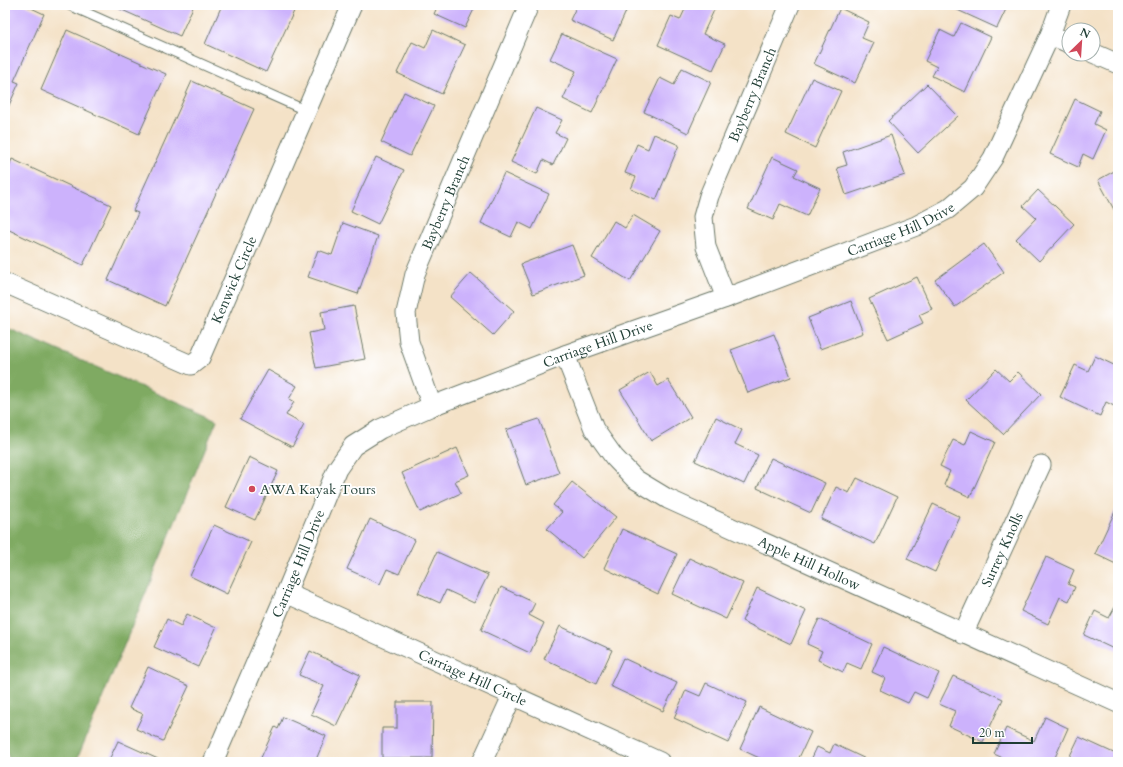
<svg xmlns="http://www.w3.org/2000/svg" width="1123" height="767" viewBox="0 0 1123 767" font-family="Cardo,serif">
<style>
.forest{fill:#7faa62;stroke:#4f744b}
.building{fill:#ccb2fc}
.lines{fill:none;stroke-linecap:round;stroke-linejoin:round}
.lane-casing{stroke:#6a7767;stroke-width:11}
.street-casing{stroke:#6a7767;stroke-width:21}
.lane{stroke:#fff;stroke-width:9}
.street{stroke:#fff;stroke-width:19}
.poi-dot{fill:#d1495b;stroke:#fff;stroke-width:1.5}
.labels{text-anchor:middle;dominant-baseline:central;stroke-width:3.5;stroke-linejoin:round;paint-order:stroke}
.street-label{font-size:14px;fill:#1f3d34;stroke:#fff}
.poi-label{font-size:14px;fill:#1f3d34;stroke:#fff;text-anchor:start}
</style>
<rect width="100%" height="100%" fill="#fff"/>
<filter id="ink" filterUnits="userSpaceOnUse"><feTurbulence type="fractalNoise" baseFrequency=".025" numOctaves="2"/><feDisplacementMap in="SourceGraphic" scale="8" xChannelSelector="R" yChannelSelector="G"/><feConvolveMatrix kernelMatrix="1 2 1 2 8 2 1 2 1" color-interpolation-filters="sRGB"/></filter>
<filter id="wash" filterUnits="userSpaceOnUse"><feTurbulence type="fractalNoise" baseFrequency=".012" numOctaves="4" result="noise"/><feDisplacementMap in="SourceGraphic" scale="16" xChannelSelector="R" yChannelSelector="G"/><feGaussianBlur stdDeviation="0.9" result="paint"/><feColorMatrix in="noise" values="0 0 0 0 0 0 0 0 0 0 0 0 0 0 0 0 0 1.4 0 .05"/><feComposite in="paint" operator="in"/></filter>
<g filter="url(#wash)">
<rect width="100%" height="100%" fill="#f4e2c7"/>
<path class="forest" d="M5 327 217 420 76 762H11L5 750Z"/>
<g id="blocks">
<path class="building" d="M5 5H25L44 14 14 81 19 83 5 114Z
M111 5H194L180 36Z
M222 5H288L295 9 266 72 205 44Z
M438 5H476L465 28 434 14Z
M577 5H629L613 40 570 20Z
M687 5H713L716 6 703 34 725 44 713 70 658 45 671 16 680 20Z
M954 5H1008L997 28 953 8Z
M840 8 869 22 862 38 874 43 855 83 814 64Z
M961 23 991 37 965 92 932 76 937 67 925 61 940 30 954 37Z
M67 30 166 74 139 134 41 90Z
M433 30 465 45 442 94 397 73 412 42 425 48Z
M562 34 617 59 592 113 563 99 576 71 550 59Z
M682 68 711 82 688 133 644 112 660 78 674 85Z
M812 78 841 91 815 148 786 134Z
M192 81 254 109 165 306 108 280 138 213 133 211Z
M927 84 958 116 918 153 888 121Z
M404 92 434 106 410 156 381 142Z
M1075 99 1100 111 1094 124 1106 130 1093 159 1083 154 1078 167 1050 154Z
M536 108 562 120 555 133 566 138 553 165 543 160 537 174 511 162Z
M654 134 679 145 656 200 631 189 636 177 625 173 637 144 648 149Z
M891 135 905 175 846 195 837 168 847 165 843 152Z
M376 157 404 170 378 224 351 211Z
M772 157 798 169 794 176 820 188 807 216 780 204 773 220 748 209Z
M12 159 111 205 83 265 5 228V176Z
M1118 169V217L1098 180Z
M504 173 549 194 532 229 518 222 511 237 481 223Z
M1038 190 1074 224 1039 261 1016 239 1036 218 1023 206Z
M633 215 660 231 630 281 592 258 614 221 625 228Z
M343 223 378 236 358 294 308 277 318 250 332 255Z
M984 244 1004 272 955 307 935 280Z
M572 245 584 275 533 294 521 264Z
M471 273 514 311 493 335 450 297Z
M917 277 932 309 919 315 923 323 888 339 869 299Z
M851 301 863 333 820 349 808 318Z
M354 306 365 359 316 368 309 333 324 330 321 312Z
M774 334 791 377 748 393 731 350Z
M1095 356 1118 367V408L1106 402 1100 416 1060 397 1075 365 1088 371Z
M996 369 1009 381 1018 372 1041 394 1003 434 966 400Z
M268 370 297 386 289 399 294 402 286 415 304 425 292 447 240 419Z
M650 372 658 386 668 380 691 417 651 441 620 390Z
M716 417 742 430 735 444 758 455 744 484 695 461Z
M539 419 559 473 526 485 506 430Z
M971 431 995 442 970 497 944 485 950 471 940 466 953 440 965 445Z
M457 448 469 475 455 481 461 493 420 512 402 473Z
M249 457 278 471 255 520 226 507Z
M771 458 825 483 811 513 757 488Z
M857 478 897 497 875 544 821 519 836 487 849 493Z
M572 482 616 517 582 558 547 529 562 512 553 505Z
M933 504 960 517 935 572 907 559Z
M1118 505V565L1095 554Z
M370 519 415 540 399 574 387 569 380 584 347 569Z
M214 525 251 542 227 594 190 576Z
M622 529 677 554 658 594 604 568Z
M437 552 488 575 474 603 446 590 440 603 418 593Z
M1046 557 1074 570 1068 584 1075 587 1069 601 1060 597 1048 624 1021 611Z
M689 558 743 583 726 619 672 594Z
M501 587 535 603 529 615 544 623 530 653 481 630Z
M757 588 806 611 791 644 742 621Z
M1115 607 1118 608V651L1084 635 1095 611 1109 618Z
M187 614 216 628 198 667 154 647 167 619 181 626Z
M819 619 872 644 861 669 847 663 843 672 818 660 822 651 807 644Z
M560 626 612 650 596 684 544 659Z
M883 647 939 673 927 698 914 692 908 703 880 690 885 678 872 672Z
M310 651 360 675 336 726 311 714 324 686 299 675Z
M623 658 677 683 663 711 610 686Z
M148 667 189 686 163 741 136 729 143 714 129 708Z
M953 676 1003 699 983 742 949 726 955 711 939 704Z
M706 683 747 702 728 743 674 718 686 690 700 696Z
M397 702H433L432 758H382V728H397Z
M759 707 811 732 797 762H768L740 749Z
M283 717 326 736 315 762H259L275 727 278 729Z
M1045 717 1068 728 1053 762H1012L994 754 1006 728 1034 741Z
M1079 737 1118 755V762H1067Z
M118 741 158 759 157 762H108Z
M834 744 872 762H810L817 747 830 753Z"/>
</g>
</g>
<g filter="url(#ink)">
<use href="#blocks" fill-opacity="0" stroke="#6a7767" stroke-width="1"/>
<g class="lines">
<defs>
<path id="lane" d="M69 5 307 111"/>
<g id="street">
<path d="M1050 35 1069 43"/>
<path d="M1093 53 1118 64"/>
<path id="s1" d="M5 283 191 365 200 358 352 5"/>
<path id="s2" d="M726 298 706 247 703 217 709 196 790 5"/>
<path id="s3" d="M565 355 594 429 614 457 635 479 668 499 1118 703"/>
<path id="s4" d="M432 406 409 342 406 313 415 274 529 5"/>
<path id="s5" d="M286 593 660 762"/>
<path id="s6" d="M963 634 1041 465"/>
<path id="s7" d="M213 762 286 593 337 469 353 446 380 429 432 406 565 355 726 298 916 226 948 209 973 188 993 158 1050 35 1061 5"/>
<path d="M482 762 513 694"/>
</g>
</defs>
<use href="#lane" class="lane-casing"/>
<use href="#street" class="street-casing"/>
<use href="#lane" class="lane"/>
<use href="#street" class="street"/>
</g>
</g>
<circle class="poi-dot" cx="252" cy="489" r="4"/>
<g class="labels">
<g class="street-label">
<text stroke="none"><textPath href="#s2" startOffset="217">Bayberry Branch</textPath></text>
<text stroke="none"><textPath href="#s4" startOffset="215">Bayberry Branch</textPath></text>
<text stroke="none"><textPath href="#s7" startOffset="936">Carriage Hill Drive</textPath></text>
<text stroke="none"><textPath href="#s1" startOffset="300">Kenwick Circle</textPath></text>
<text stroke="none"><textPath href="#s7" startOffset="612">Carriage Hill Drive</textPath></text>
<text stroke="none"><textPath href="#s6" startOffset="93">Surrey Knolls</textPath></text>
<text stroke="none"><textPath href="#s7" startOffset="216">Carriage Hill Drive</textPath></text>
<text stroke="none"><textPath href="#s3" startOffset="338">Apple Hill Hollow</textPath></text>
<text stroke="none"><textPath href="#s5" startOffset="205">Carriage Hill Circle</textPath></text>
</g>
<g class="poi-label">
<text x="260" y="489">AWA Kayak Tours</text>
</g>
</g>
<rect width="1123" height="767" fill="none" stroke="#fff" stroke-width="20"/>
<g transform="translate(1081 42) rotate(25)"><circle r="19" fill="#ffffff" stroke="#a5b1ae"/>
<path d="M0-3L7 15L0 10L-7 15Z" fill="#d1495b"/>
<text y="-6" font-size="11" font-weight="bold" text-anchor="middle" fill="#1f3d34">N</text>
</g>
<path d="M973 737v6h59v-6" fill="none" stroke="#1f3d34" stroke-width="2"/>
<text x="979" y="737" font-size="12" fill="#1f3d34" stroke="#ffffff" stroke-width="3" paint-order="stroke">20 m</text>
</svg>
